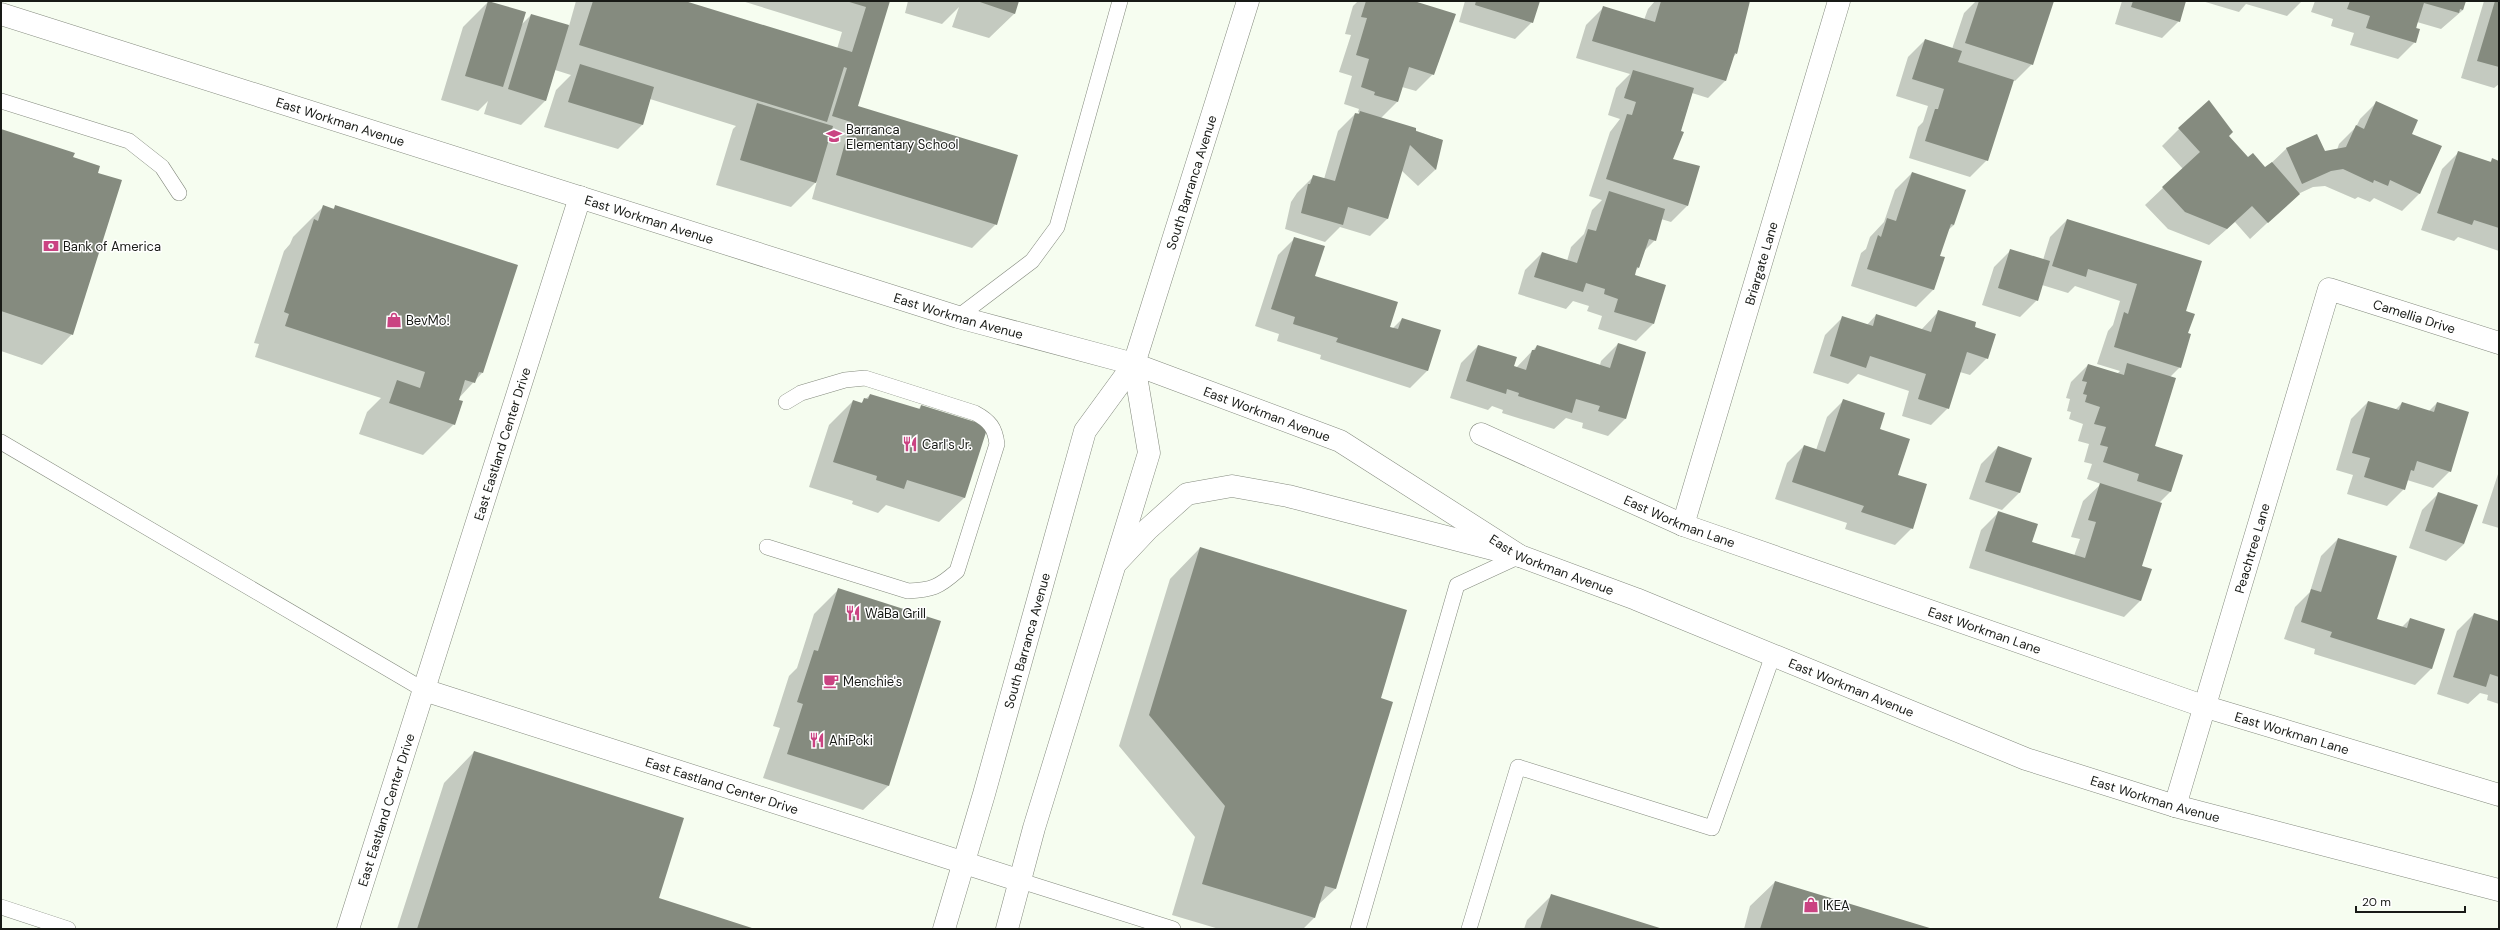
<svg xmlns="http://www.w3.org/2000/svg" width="2500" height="930" viewBox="0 0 2500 930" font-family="'DM Sans',sans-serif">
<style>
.shadow{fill:#0003}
.building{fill:#858b7f}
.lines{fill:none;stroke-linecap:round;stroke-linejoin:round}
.service-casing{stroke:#848a7e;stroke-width:16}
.minor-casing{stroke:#848a7e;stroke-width:23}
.tertiary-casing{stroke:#848a7e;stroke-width:23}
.secondary-casing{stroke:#848a7e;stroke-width:23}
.service{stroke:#fff;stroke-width:15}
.minor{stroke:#fff;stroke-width:22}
.tertiary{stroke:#fff;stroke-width:22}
.secondary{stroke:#fff;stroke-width:22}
.labels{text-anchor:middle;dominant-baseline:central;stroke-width:3;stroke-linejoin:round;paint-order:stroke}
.street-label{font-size:13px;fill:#181a16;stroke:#fff}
.poi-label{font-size:13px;fill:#181a16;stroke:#fff;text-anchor:start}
</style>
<rect width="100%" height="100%" fill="#f6fdf0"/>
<path class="shadow" d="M576 1H682L837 49 842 32 742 1H889L857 107 996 224 972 248 812 199 817 181 791 207 716 185 733 129 736 126 650 99 642 125 618 149 544 127 556 90 571 75 555 70 545 101 521 125 484 114 488 101 478 111 441 100 463 27 488 2 522 24 531 15 569 26Z
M908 1H1018L1014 14 989 38 952 27 959 7 942 24 905 13Z
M1358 1H1410L1433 74 1416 91 1402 87 1397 102 1381 118 1442 140 1435 170 1418 186 1401 170 1387 219 1370 236 1340 227 1325 242 1285 229 1291 202 1297 193 1314 176 1324 179 1338 131 1355 114 1360 113 1358 112 1359 109 1344 104 1352 76 1339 72 1351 35 1345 34 1353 6Z
M1465 1H1539L1532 22 1515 39 1459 22Z
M1655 1H1747L1737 53 1733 57 1725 81 1708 98 1692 93 1672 159 1688 205 1671 222 1661 219 1655 240 1644 251 1639 267 1635 271 1633 276 1653 324 1636 341 1598 329 1602 316 1587 311 1589 306 1573 301 1566 309 1518 294 1525 270 1542 253 1567 261 1571 247 1584 234 1592 210 1602 200 1589 196 1610 132 1620 119 1608 115 1616 88 1630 74 1576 58 1586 25 1603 8 1644 20 1648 9Z
M1976 1H2053L2032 64 2015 81 2012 80 1987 160 1970 177 1909 158 1918 127 1923 122 1928 106 1896 96 1908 57 1925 40 1952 49 1964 13Z
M2122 1H2185L2179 21 2162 38 2115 24Z
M2202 1H2302L2287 16 2246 4 2239 12Z
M2315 1H2465L2463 10 2441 29 2417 22 2415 42 2398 59 2350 45 2354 33 2331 26 2333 19 2311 12Z
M2484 1H2499V84L2494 88 2461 78Z
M2377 102 2410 134 2441 147 2419 194 2402 211 2374 198 2370 202 2358 197 2355 199 2325 186 2313 187 2298 194 2250 239 2235 222 2209 245 2168 229 2145 205 2183 169 2162 146 2179 129 2228 136 2248 158 2265 169 2286 149 2316 135 2325 152 2337 150 2339 144 2356 127 2360 119Z
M1 130 71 157 97 173 72 334 42 365 1 351Z
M2459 152 2489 163 2493 159 2499 162V251L2458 237 2454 241 2421 230 2442 169Z
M1912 173 1954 225 1947 231 1939 256 1943 258 1933 290 1916 307 1851 286 1861 253 1866 249 1870 237 1884 222 1895 190Z
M323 207 332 210 335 207 482 373 458 399 454 424 423 455 359 434 367 412 381 398 255 357 259 344 254 343 284 251 290 244 293 237Z
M2067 220 2185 312 2187 334 2180 367 2170 377 2154 446 2182 456 2170 492 2159 503 2141 567V600L2124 617 1969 568 1981 530 1998 513 2031 542 2074 556 2080 539 2071 537 2083 501 2101 484 2087 479 2092 464 2084 462 2089 444 2078 441 2083 424 2069 419 2071 412 2067 411 2070 399 2066 398 2071 382 2088 365 2117 374 2120 371 2097 364 2108 331 2113 325 2120 301 2075 286 2068 293 2042 285 2037 300 2020 317 1982 305 1994 267 2011 250 2043 260 2050 237Z
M1295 238 1314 276 1389 328 1392 329 1402 319 1440 331 1427 371 1410 388 1320 359 1321 355 1277 341 1279 334 1255 326 1278 255Z
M1938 312 1974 327 1987 358 1970 375 1960 372 1948 408 1931 425 1902 416 1909 391 1858 374 1848 384 1813 373 1825 335 1842 318 1867 325 1876 315 1921 330Z
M1618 344 1625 419 1608 436 1582 428 1583 423 1566 418 1554 429 1502 413 1503 410 1492 406 1488 410 1450 398 1461 363 1478 346 1516 368 1537 346 1600 365 1601 361Z
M870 395 918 410 921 406 986 427 964 498 939 522 886 505 878 513 852 504 853 501 809 487 829 425 853 401 860 404Z
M1844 400 1879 430 1897 475 1912 528 1895 545 1845 529 1847 523 1775 499 1787 463 1804 446 1816 450 1827 417Z
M2368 402 2395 410 2402 403 2429 411 2437 403 2450 471 2433 488 2407 480 2404 489 2387 506 2347 494 2353 475 2336 470 2351 419Z
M1998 447 2031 459 2019 493 2002 510 1969 499 1981 464Z
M2499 471V528L2482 523Z
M2439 493 2464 544 2446 561 2409 548 2422 510Z
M2338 539 2376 619 2402 627 2410 619 2432 668 2415 685 2314 654 2315 649 2284 639 2295 607 2310 592 2321 556Z
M1200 548 1380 699 1392 703 1335 889 1317 906 1314 918 1303 929H1219L1172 915 1195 837 1119 746 1170 579Z
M839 589 888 786 863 810 763 778 780 728 773 726 789 676 797 668 814 614Z
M2474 614 2499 622V704L2487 700 2488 695 2480 693 2468 704 2437 694 2457 631Z
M474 752 657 899 752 929H397L444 783Z
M1775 882 1931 929H1744L1750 906Z
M1551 896 1661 929H1524L1527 920Z"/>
<path class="building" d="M488 1 526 12 503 87 465 76Z
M593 1H685L852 52 866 7 846 1H890L858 106 1018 155 997 225 836 175 851 122 832 116 847 68 844 67 827 122 579 45Z
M977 1H1019L1015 14Z
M1366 1H1414L1456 14 1434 75 1409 67 1398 102 1374 95 1375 92 1361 87 1369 59 1356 55 1367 18 1361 17Z
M1476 1H1540L1533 23 1475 5Z
M1661 1H1750L1737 54 1735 53 1726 81 1592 41 1603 6 1655 22Z
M1979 1H2054L2033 65 1965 43Z
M2133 1H2186L2180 22 2131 7Z
M2350 1H2466L2463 10 2460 9 2459 13 2424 3 2416 28 2420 29 2416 43 2366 28 2370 16 2347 9Z
M2495 1H2499V67L2477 61Z
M531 14 569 25 546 101 508 89Z
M1925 39 1962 51 1958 62 2014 80 1988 161 1925 141 1935 109H1938L1944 89 1912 79Z
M580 64 654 87 643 125 568 102Z
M1633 70 1694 88 1681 131 1684 132 1673 159 1700 166 1688 206 1606 179 1627 114 1632 115 1636 102 1624 98Z
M2209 100 2233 132 2229 136 2248 157 2253 153 2265 167 2272 162 2300 194 2268 223 2252 206 2227 229 2185 212 2162 187 2200 152 2178 128Z
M2376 101 2418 120 2412 134 2442 146 2420 194 2390 180 2388 186 2374 180 2373 183 2343 169 2331 171 2302 184 2286 148 2317 134 2325 151 2346 147 2356 125 2364 129Z
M757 103 833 126 816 183 740 160Z
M1360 111 1416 128V131L1443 140 1436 170 1410 145 1388 219 1348 207 1343 225 1301 213 1308 184H1310L1313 175 1335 181 1355 113 1359 114Z
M1 129 75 153 73 157 100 166 98 173 122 180 73 335 1 311Z
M2458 151 2491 162 2492 158 2499 161V228L2474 220 2472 225 2437 213Z
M1912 172 1966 190 1954 225 1951 224 1940 256 1945 257 1934 290 1867 269 1878 235 1881 237 1887 218 1896 221Z
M1609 191 1665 209 1656 241 1649 239 1639 268 1637 267 1635 275 1666 285 1654 324 1614 312 1618 299 1604 294 1605 289 1586 283 1583 292 1534 277 1542 252 1577 263 1588 229 1596 231Z
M323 205 334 209 335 205 518 265 483 373 479 372 475 383 465 380 459 400 463 401 455 425 389 403 397 380 420 388 425 372 285 326 289 314 284 312 314 219 318 221Z
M2067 219 2202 261 2186 311 2195 314 2188 333 2191 334 2181 368 2114 347 2124 312 2128 314 2137 284 2088 269 2086 277 2052 266Z
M1294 237 1325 246 1315 276 1398 302 1390 327 1398 329 1402 318 1441 330 1428 371 1336 342 1338 338 1293 324 1295 317 1271 309Z
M2010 249 2050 261 2038 301 1998 288Z
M1938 310 1976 322 1975 327 1996 334 1988 359 1967 352 1949 409 1918 399 1926 374 1870 356 1866 368 1830 356 1842 316 1873 326 1876 314 1931 332Z
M1618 343 1646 352 1626 419 1598 411 1600 406 1576 399 1572 413 1518 396 1519 393 1507 389 1506 394 1466 381 1478 345 1517 357 1514 366 1526 370 1532 350H1535L1537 345 1610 368Z
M2127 363 2176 378 2155 446 2183 455 2171 492 2137 481 2139 474 2103 462 2108 447 2100 445 2106 427 2094 424 2100 407 2085 402 2087 395 2083 394 2087 382 2082 381 2088 364 2124 375Z
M870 394 920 409 921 405 988 426 965 498 907 480 904 489 876 480 877 476 833 462 853 400 862 403 864 398 868 399Z
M1843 399 1885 413 1880 429 1910 439 1898 475 1927 484 1913 529 1861 512 1864 506 1792 482 1804 445 1825 452Z
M2368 401 2399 410 2402 402 2434 412 2437 402 2469 412 2451 472 2417 461 2414 471 2411 470 2405 490 2364 477 2370 458 2352 453Z
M1998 446 2032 458 2020 493 1985 482Z
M2100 483 2162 503 2142 566 2152 569 2141 601 1985 551 1998 511 2038 524 2032 542 2085 558 2096 522 2088 520Z
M2438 492 2478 505 2464 544 2425 531Z
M2338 538 2397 556 2377 619 2407 628 2410 618 2445 629 2432 669 2330 637 2332 632 2301 622 2311 589 2321 592Z
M1200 547 1407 610 1381 698 1393 702 1336 889 1325 886 1315 918 1202 884 1225 806 1149 715Z
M838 588 941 621 889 786 787 754 803 704 797 702 814 650 818 651Z
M2474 613 2499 621V677L2490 674 2486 687 2453 677Z
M474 751 684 818 659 898 755 929H417Z
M1775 881 1933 929H1760Z
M1551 894 1663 929H1540Z"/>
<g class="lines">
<defs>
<path id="service" d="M1 101 129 141 162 167 179 193
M958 317 1032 261 1057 227 1120 1
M1 442 424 690
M767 547 908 591C932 590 939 587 957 571L997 444C995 428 990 421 975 413L865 378 845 380 801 393 786 402
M1021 881 1173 929
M1 907 68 929
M1358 929 1457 585 1520 556
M1469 929 1518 767 1712 828 1773 655"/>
<g id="minor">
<path id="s1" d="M1481 434 1683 525 2203 706 2499 795"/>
<path id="s2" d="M1683 525 1839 1"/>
<path id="s3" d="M424 690 1021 881"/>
<path id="s4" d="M2175 806 2329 289 2499 343"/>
<path id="s5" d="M348 929 580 197"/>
</g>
<g id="tertiary">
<path id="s6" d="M1 14 958 317 1134 364 1340 441 1520 556 1636 599 2026 759 2175 806 2499 890"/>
</g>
<g id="secondary">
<path d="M1118 561 1148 529 1187 494 1232 486 1288 496 1520 556"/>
<path id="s7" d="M944 929 984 794 1085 431 1134 364 1248 1"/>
<path d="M1007 929 1034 828 1149 453 1134 364"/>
</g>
</defs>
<use href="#service" class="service-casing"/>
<use href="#minor" class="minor-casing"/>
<use href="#tertiary" class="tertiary-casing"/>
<use href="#secondary" class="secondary-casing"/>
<use href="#service" class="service"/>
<use href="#minor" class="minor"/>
<use href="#tertiary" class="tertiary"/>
<use href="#secondary" class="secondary"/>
</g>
<defs>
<symbol id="school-bare" viewBox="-9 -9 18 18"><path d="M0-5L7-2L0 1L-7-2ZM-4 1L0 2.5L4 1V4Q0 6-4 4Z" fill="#ca4382" stroke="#fff" stroke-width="2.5" paint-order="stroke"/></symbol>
<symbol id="bank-bare" viewBox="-9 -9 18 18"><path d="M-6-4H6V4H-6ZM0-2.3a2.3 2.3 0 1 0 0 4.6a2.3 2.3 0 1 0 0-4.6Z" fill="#ca4382" stroke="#fff" stroke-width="2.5" paint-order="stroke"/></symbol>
<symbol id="shop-bare" viewBox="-9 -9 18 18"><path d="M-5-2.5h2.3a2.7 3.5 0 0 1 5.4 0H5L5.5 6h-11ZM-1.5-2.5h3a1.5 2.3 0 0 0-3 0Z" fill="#ca4382" stroke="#fff" stroke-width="2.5" paint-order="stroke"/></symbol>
<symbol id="restaurant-bare" viewBox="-9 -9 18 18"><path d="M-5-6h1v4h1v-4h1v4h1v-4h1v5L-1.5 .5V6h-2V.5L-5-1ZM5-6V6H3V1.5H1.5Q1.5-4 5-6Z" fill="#ca4382" stroke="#fff" stroke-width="2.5" paint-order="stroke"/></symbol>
<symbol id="cafe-bare" viewBox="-9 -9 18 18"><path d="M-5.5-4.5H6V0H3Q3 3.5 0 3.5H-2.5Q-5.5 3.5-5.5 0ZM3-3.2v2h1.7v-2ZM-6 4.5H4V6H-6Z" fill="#ca4382" stroke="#fff" stroke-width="2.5" paint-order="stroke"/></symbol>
</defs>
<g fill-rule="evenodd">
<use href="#school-bare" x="823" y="125" width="22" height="22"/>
<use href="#bank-bare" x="40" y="235" width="22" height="22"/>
<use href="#shop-bare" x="383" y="309" width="22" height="22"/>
<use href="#restaurant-bare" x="899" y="433" width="22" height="22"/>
<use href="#restaurant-bare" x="842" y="602" width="22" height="22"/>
<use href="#cafe-bare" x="820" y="670" width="22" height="22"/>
<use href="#restaurant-bare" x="806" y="729" width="22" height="22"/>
<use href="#shop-bare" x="1800" y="894" width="22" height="22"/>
</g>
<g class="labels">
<g class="street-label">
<text stroke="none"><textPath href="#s6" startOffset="356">East Workman Avenue</textPath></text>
<text stroke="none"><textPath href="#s7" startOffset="791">South Barranca Avenue</textPath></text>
<text stroke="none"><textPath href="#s6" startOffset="680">East Workman Avenue</textPath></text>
<text stroke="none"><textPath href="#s2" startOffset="273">Briargate Lane</textPath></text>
<text stroke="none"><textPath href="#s6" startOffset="1004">East Workman Avenue</textPath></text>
<text stroke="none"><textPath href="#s4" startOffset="629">Camellia Drive</textPath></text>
<text stroke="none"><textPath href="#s6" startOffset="1328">East Workman Avenue</textPath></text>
<text stroke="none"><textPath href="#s5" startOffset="509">East Eastland Center Drive</textPath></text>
<text stroke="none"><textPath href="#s1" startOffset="217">East Workman Lane</textPath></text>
<text stroke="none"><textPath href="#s4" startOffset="269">Peachtree Lane</textPath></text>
<text stroke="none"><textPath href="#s6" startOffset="1652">East Workman Avenue</textPath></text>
<text stroke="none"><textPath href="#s1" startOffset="541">East Workman Lane</textPath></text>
<text stroke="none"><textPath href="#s7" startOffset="300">South Barranca Avenue</textPath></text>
<text stroke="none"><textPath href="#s6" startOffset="1976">East Workman Avenue</textPath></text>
<text stroke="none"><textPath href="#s1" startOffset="865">East Workman Lane</textPath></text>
<text stroke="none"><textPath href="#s3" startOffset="313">East Eastland Center Drive</textPath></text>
<text stroke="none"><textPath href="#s6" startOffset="2300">East Workman Avenue</textPath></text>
<text stroke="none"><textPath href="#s5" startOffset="125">East Eastland Center Drive</textPath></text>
</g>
<g class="poi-label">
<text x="846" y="129">Barranca<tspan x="846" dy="15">Elementary School</tspan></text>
<text x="63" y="246">Bank of America</text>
<text x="406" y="320">BevMo!</text>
<text x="922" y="444">Carl's Jr.</text>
<text x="865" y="613">WaBa Grill</text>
<text x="843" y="681">Menchie's</text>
<text x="829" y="740">AhiPoki</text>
<text x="1823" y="905">IKEA</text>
</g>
</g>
<rect width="2500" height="930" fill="none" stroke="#181a16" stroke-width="4"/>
<path d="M2356 906v6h109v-6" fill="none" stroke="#181a16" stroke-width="2"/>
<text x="2362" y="906" font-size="12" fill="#181a16" stroke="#ffffff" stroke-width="3" paint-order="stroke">20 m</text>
</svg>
